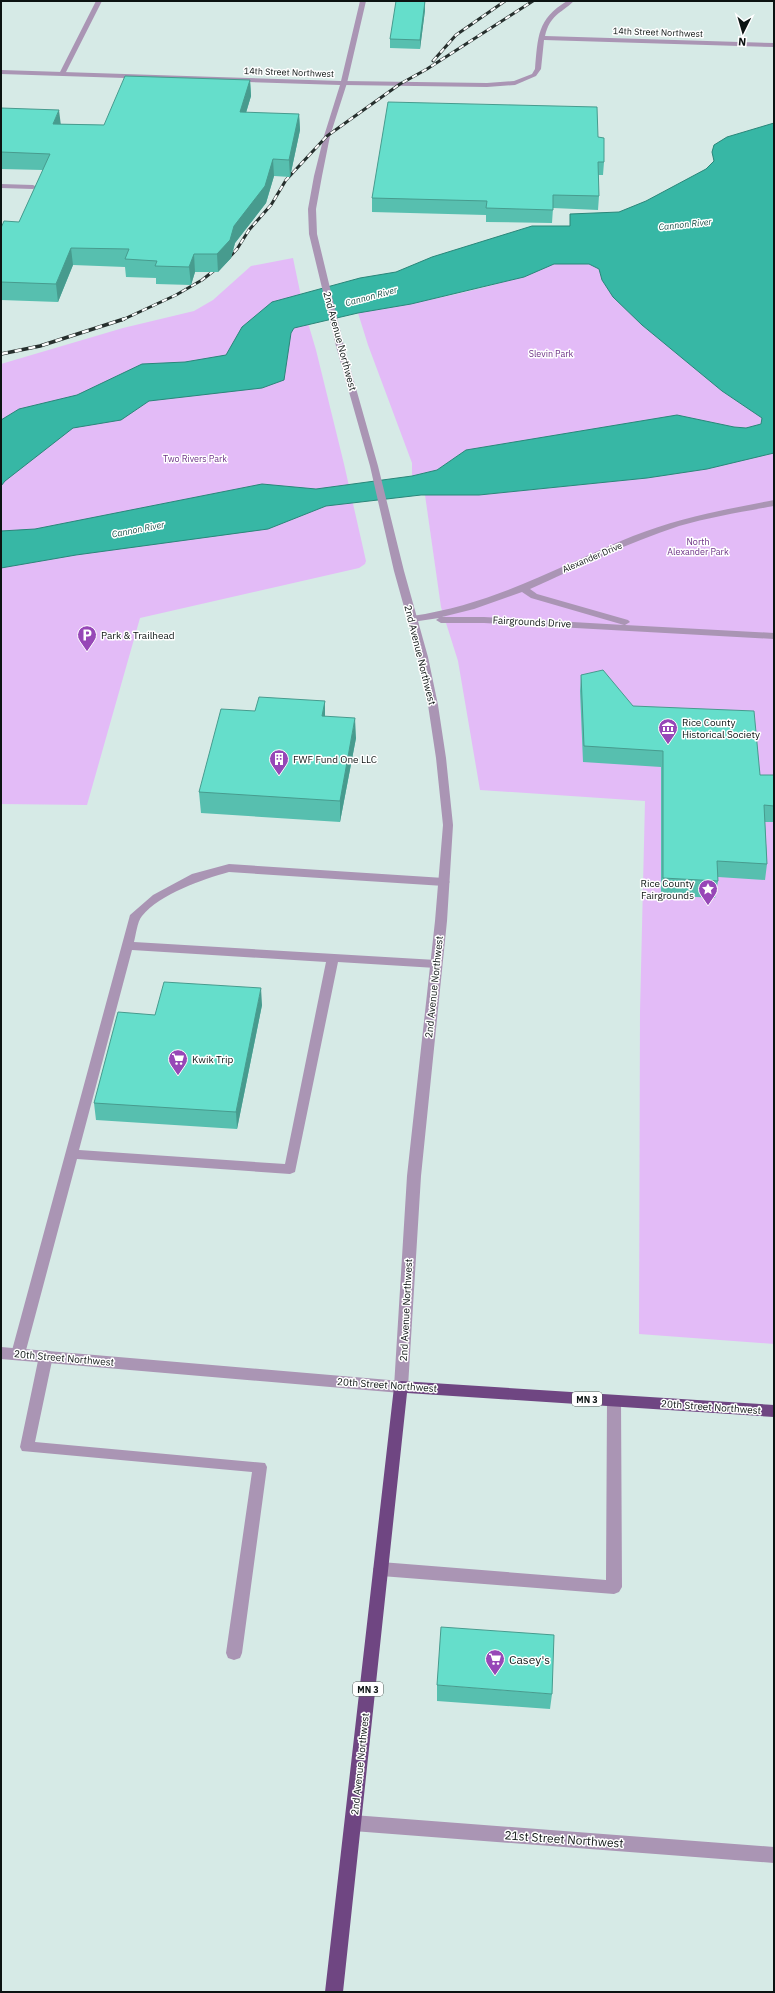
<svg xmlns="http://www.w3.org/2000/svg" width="775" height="1993" viewBox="0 0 775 1993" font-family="'IBM Plex Sans',sans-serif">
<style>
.green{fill:#e3bbf7}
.water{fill:#37b7a5;stroke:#2a8679}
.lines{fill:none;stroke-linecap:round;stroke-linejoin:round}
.service{fill:#aa95b4;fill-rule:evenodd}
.minor{fill:#aa95b4;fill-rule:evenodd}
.tertiary{fill:#aa95b4;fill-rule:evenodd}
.trunk{fill:#6f4682;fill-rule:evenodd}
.rail-far1-casing{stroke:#262f2d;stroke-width:3}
.rail-casing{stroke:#262f2d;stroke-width:3.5}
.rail-far1{stroke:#fff;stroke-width:2;stroke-dasharray:5.5;stroke-linecap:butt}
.rail{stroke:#fff;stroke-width:2.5;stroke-dasharray:7;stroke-linecap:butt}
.wall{fill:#57bfaf}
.shaded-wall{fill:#479b8e}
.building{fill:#65decb;stroke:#479b8e}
.labels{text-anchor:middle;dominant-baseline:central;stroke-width:3;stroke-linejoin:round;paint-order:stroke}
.far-street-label{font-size:9px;fill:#0c1312;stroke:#fff}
.far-water-label{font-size:9px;font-style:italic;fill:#144a42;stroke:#fff}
.far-park-label{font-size:9px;fill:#6d3286;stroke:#fff}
.shield{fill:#fff;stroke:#555a59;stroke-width:1}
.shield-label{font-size:9px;font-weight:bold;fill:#0c1312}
.street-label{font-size:10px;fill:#0c1312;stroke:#fff}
.poi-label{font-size:10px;fill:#0c1312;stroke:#fff;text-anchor:start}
.near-poi-label{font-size:12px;fill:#0c1312;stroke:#fff;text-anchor:start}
.near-street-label{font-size:12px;fill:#0c1312;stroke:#fff}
</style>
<rect width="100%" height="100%" fill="#d6eae6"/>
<path class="green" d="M293 258 303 306 316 350 344 464 366 561 365 564 359 568 140 618 87 805 1 804V364L123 328 194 311 213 300 251 266Z
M554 264H589L600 269 602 280 722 391 763 418 761 424 746 428 734 427 677 415 466 450 437 470 412 476V463L368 345 358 313C423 301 493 290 554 264Z
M774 453V1344L639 1334 640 1011 645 801 480 790 458 661 441 607 425 495H479L647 478 707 469Z"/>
<path class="water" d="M774 123V453L707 469 647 478 479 495H421L326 506 268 529 76 555 1 568V531L35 529 262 484 316 489 412 476 437 470 466 450 677 415 734 427 746 428 761 424 762 418 722 391 642 325 613 297 602 280 599 269 589 264H554L524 277 411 304 358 313 294 328 291 333 284 380 262 388 149 401 121 420 73 428 5 481 1 486V420L19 409 77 395 142 364 185 362 226 355 242 327 272 302 360 278 396 272 432 257 532 226H570V214L619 212 646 201 706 169 714 161 712 152 714 145 727 137Z"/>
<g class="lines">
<path class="service" d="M229 864 444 878 450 882 444 886 229 872C203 879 160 894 142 916 137 922 136 935 134 942L436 960 442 964 436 968 338 962 295 1172 290 1174 77 1159 25 1354 23 1358 18 1360 13 1358 11 1354 130 915 153 895 192 874ZM132 950 326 962 285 1164 79 1150Z
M46 1350 51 1352 53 1356 35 1442 265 1463 267 1467 242 1653 240 1658 234 1660 228 1658 226 1653 252 1472 22 1451 20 1447 39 1356 41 1352Z
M614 1395 619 1397 621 1401 622 1587 619 1592 614 1594 381 1576 376 1574 373 1569 376 1564 381 1562 606 1580 607 1401 609 1397Z"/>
<path class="minor" d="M96 1H102L65 74 60 75 59 74Z
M567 1H574C560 14 550 15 545 36L774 43V47L544 40 541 69 536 76 515 85 487 87 344 85 341 83 344 81 487 83 514 81 532 74 535 69C538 37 537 19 567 1Z
M1 184 33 185 37 187 33 189 1 188Z
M774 500V506C742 512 710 517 679 526 627 543 579 567 530 589L537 594 628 620 630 622 625 625 774 633V639L484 623H441L436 620 439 618 412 622 407 619 412 616C495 604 557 567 633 536 679 518 726 509 774 500ZM522 592 531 598 624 625 484 617H442L474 609Z
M1 1347 401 1381 406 1383 408 1387 406 1391 401 1393 1 1359Z
M353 1815 774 1847V1863L353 1831 347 1829 345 1823 347 1817Z"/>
<path class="tertiary" d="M360 1H366L347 83 330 136 322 176 316 209 317 234 344 346 378 466 404 571 428 657 438 705 446 758 453 825 447 921 421 1176 408 1387 406 1391 401 1393 396 1391 394 1387 407 1176 435 921 443 825 436 758 428 705 418 657 394 571 370 466 336 346 309 234 308 209 314 176 324 136 340 85 1 74V70L341 81Z"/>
<path class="trunk" d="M401 1381 774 1405V1417L407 1393 343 1992H325L394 1387 396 1383Z"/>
<defs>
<path id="rail-far1" d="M433 61 456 35 505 1
M122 320 176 295 202 280 225 262 237 249 249 230 271 205 286 180 327 136 400 84 427 69 533 1"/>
<path id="rail" d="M1 354 40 346 124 319"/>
</defs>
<use href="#rail-far1" class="rail-far1-casing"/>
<use href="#rail" class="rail-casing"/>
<use href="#rail-far1" class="rail-far1"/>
<use href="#rail" class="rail"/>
</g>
<path class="wall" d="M425 1V10L420 49 390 48V39Z
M250 80 251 96 246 113 299 114 300 130 290 177 274 176 266 203 235 243 231 258 218 272H195L191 285 156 284V278L126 277 125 267 73 265 58 302 1 300V228L19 222 43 170 1 169V108L61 124 104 125Z
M598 137 604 162 603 175H598L599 196 598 210 553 208 552 223 486 222V215L372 212V198Z
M581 675 633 706 760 775H774V822H765L767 864 765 880 718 877V881L715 898 661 895V767L583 762 580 691Z
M325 701V716L356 738 340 822 201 813 199 792 255 711Z
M262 1005 237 1129 96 1120 94 1103 155 1015Z
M437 1685 552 1694 550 1709 437 1701Z"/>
<path class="shaded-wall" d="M425 1V10L420 49V40Z
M250 80 251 96 241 129 240 112Z
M59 110 61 126 53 124Z
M299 114 300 130 290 177 289 160Z
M273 159 274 176 266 203 235 243 231 258 218 272 217 254 234 226Z
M71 248 73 265 58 302 56 284Z
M194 254 195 272 191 285 189 267Z
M325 701V721L322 716Z
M355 718 356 738 340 822V801Z
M261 988 262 1005 237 1129 236 1112Z"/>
<path class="building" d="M396 1H425L420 40 390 39Z
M125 76 250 80 240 112 299 114 289 160 273 159 265 186 234 226 230 240 217 254H194L189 267 155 266 157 261 125 259 129 249 71 248 56 284 1 282V228L4 221 19 222 50 154 1 152V108L59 110 53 124 104 125Z
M388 102 597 107 598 137 604 138V162H598L599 196 553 195V210L486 208 487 201 372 198Z
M603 670 633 706 754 711 760 775H774V806L764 805 767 864 717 861 718 881 663 878V751L584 746 581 675Z
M259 697 325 701 322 716 355 718 340 801 199 792 221 709 255 711Z
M164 982 261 988 236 1112 94 1103 118 1012 155 1015Z
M441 1627 554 1635 552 1694 437 1685Z"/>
<defs>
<symbol id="parking-pin" viewBox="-11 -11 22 30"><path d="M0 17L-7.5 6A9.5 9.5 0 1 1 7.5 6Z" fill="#9747b7" stroke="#fff"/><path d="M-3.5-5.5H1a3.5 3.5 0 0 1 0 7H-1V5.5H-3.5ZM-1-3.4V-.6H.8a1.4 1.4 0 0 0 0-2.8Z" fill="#fff"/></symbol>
<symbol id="museum-pin" viewBox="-11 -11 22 30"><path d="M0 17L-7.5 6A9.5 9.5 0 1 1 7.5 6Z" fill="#9747b7" stroke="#fff"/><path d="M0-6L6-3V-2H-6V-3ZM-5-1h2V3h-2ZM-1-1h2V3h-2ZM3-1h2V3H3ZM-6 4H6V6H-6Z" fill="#fff"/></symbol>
<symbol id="building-pin" viewBox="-11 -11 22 30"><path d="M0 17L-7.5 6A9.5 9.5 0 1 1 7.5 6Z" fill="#9747b7" stroke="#fff"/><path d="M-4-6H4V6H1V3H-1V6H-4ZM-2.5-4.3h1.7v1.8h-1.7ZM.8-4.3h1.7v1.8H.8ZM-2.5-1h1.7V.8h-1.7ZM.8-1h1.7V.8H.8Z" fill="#fff"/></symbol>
<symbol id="sight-pin" viewBox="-11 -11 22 30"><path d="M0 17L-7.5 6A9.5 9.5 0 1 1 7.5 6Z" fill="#9747b7" stroke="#fff"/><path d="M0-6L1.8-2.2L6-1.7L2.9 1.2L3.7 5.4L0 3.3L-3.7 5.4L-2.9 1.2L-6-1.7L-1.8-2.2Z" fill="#fff"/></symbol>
<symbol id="supermarket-pin" viewBox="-11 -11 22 30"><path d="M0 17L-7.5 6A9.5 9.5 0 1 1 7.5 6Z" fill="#9747b7" stroke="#fff"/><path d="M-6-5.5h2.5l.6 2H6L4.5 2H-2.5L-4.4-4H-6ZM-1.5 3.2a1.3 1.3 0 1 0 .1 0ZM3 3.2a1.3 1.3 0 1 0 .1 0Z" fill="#fff"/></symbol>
</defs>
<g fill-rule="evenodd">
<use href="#parking-pin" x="76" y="624" width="22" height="30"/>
<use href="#museum-pin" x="657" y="717" width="22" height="30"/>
<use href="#building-pin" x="268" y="748" width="22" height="30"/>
<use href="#sight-pin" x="697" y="878" width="22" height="30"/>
<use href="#supermarket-pin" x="167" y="1048" width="22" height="30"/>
<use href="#supermarket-pin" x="484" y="1648" width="22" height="30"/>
</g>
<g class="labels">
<g class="far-street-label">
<text transform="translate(658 32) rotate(2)">14th Street Northwest</text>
<text transform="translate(289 72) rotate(2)">14th Street Northwest</text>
<text transform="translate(592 557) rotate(-23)">Alexander Drive</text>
</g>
<g class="far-water-label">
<text transform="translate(685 224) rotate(-6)">Cannon River</text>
<text transform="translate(371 296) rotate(-15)">Cannon River</text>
<text transform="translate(138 529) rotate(-11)">Cannon River</text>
</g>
<g class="far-park-label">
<text x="551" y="353">Slevin Park</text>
<text x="195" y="458">Two Rivers Park</text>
<text x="698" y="541">North<tspan x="698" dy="10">Alexander Park</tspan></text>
</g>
<g class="shield">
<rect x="572" y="1392" width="30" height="14" rx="3"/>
<rect x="353" y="1682" width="30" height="14" rx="3"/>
</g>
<g class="shield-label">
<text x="587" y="1399">MN 3</text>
<text x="368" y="1689">MN 3</text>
</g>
<g class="street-label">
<text transform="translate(340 341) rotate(75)">2nd Avenue Northwest</text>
<text transform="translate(532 622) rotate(3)">Fairgrounds Drive</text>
<text transform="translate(420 655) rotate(76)">2nd Avenue Northwest</text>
<text transform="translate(434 987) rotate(-84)">2nd Avenue Northwest</text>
<text transform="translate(406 1310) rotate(-87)">2nd Avenue Northwest</text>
<text transform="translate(64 1358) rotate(5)">20th Street Northwest</text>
<text transform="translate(387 1385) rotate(4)">20th Street Northwest</text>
<text transform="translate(711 1407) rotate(4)">20th Street Northwest</text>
<text transform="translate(360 1764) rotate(-84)">2nd Avenue Northwest</text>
</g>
<g class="poi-label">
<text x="101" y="635">Park &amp; Trailhead</text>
<text x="682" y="722">Rice County<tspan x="682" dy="12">Historical Society</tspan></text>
<text x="293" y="759">FWF Fund One LLC</text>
<text x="694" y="883" text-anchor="end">Rice County<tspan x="694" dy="12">Fairgrounds</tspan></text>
<text x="192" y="1059">Kwik Trip</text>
</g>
<g class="near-poi-label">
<text x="509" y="1659">Casey's</text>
</g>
<g class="near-street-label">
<text transform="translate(564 1839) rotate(4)">21st Street Northwest</text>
</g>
</g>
<rect width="775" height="1993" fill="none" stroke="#0c1312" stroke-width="4"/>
<g transform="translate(743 32) rotate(185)" stroke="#ffffff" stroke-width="3" paint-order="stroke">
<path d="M0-3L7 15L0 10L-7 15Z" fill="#0c1312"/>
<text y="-6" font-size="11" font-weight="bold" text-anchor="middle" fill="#0c1312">N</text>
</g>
</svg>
